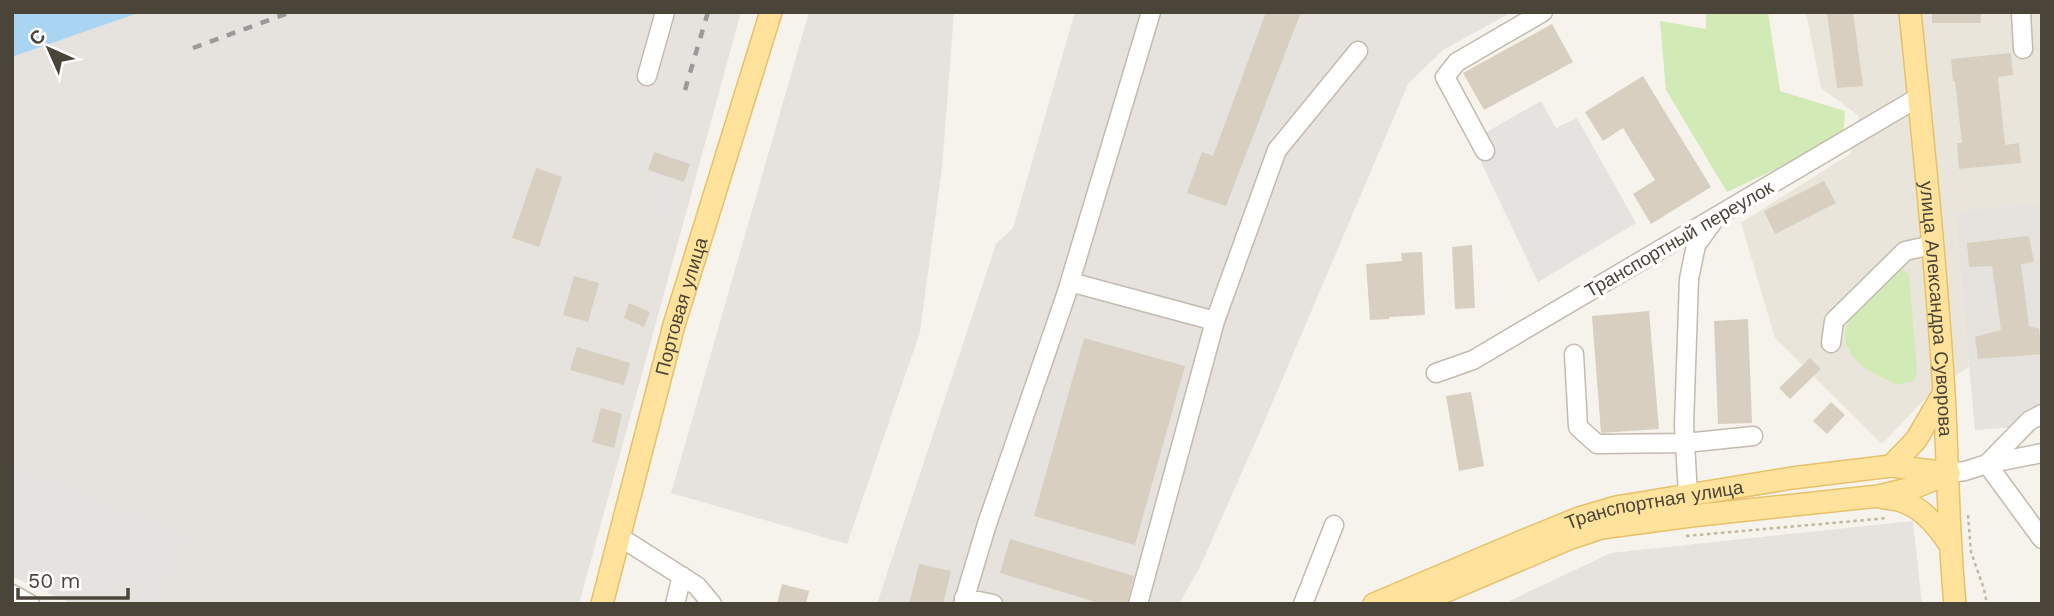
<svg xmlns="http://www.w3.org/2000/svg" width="2054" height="616" viewBox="0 0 2054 616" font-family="'Work Sans',sans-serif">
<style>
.residential{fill:#eae5da}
.industrial{fill:#e6e2dd}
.green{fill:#d2eab5}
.parking{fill:#e5e3e0}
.water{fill:#a9d4f2}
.building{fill:#d8cfc1}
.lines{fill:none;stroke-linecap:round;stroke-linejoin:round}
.minor-casing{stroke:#c2bbae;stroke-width:21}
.major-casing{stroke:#e6c16a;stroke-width:24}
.path{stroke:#c4b79f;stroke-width:2.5;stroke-dasharray:3.5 3.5;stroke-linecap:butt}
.minor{stroke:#fff;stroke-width:18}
.major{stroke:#ffe39c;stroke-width:21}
.rail{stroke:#9a9a9a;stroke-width:4.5;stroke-dasharray:9 9;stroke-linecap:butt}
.labels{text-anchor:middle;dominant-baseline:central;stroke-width:7;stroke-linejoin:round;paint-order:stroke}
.street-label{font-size:19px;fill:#4b4439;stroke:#fff}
</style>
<rect width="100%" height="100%" fill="#f6f3ec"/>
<path class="residential" d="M1806 12H2042V202L1955 212 1969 366 1924 400 1882 444 1775 338 1741 223 1850 154 1859 116 1821 88Z"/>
<path class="industrial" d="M141 12H741L579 604H160L191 535 12 463V57Z
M809 12H954L942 168 920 332 847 544 671 493Z
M1075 12H1512L1443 50 1408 84 1265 420 1199 569 1179 604H877L996 244 1013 228Z
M2042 202V416L2017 427 1975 430 1955 212Z
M1913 521 1922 604H1503L1611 553Z"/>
<path class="green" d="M1706 12H1768L1780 91 1845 111 1843 138 1727 192 1666 90 1660 21 1706 29Z
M1900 267 1909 274 1917 372 1914 381 1896 385C1885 378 1872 374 1862 366 1853 358 1844 346 1845 334 1848 311 1884 282 1900 267Z"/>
<path class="parking" d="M1541 101 1556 128 1577 118 1636 223 1538 282 1471 141Z
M654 181 683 189 674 220 644 209Z
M12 463 192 535 160 604H72L12 576Z"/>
<path class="water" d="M12 12H141L12 57Z"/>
<path class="building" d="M1266 12H1301L1226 206 1187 193 1202 152 1213 156Z
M1827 12H1853L1863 86 1837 88Z
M1932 12H1981V23H1932Z
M1552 24 1573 62 1484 110 1463 73Z
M2011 53 2013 75 1998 77 2005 145 2019 143 2021 163 1959 169 1957 143H1962L1955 81H1953L1951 59Z
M1643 76 1711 187 1651 224 1633 194 1655 180 1623 128 1603 141 1585 112Z
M654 152 690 164 684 182 648 170Z
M536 168 562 177 539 247 512 238Z
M1824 181 1836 203 1775 234 1764 211Z
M2029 236 2034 262 2021 264 2029 326 2039 329 2042 354 1978 359 1975 337 2001 330 1992 266 1969 267 1967 243Z
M1472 245 1475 308 1455 309 1452 247Z
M1422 252 1425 315 1389 317V319L1370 320 1366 264 1402 261 1401 253Z
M574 276 599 283 588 322 563 315Z
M629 303 650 312 644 327 624 318Z
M1649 311 1659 429 1601 433 1592 316Z
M1748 319 1752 423 1718 424 1714 321Z
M1084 338 1185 366 1135 545 1034 516Z
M577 347 630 363 624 385 570 370Z
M1810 358 1821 369 1790 399 1779 388Z
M1471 392 1484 466 1459 471 1446 396Z
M1831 402 1845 415 1827 434 1813 421Z
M601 408 622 414 614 448 592 442Z
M1010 539 1134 576 1127 604H1102L1000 573Z
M919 564 951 571 943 604H909Z
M782 584 809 591 806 604H777Z"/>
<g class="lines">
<defs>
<path id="minor" d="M2021 12 2023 49
M647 76 665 12
M1485 151 1445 77 1457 62 1543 12
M1712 223 1696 245 1689 279 1684 425 1685 443 1753 436
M1070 282 1215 321 1277 150 1358 51
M1831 343 1834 321 1905 251 1932 245
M1574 354 1578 427 1597 444 1685 443 1688 495
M1436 373 1473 360 1919 97
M2042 453 1987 464 2042 539
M1949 473 1965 471 1987 464 2029 421 2042 414
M620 537 697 586 712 604
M12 594 30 604
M964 598 993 604
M675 604 682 576
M963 604 987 524 1066 295 1151 12
M1138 604 1215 321
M1303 604 1334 525"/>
<g id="major">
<path id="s1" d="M1910 12C1923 139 1936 265 1944 392 1948 463 1948 533 1955 604"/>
<path d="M1891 466 1916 440 1943 394"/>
<path d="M1881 497C1889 499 1897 499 1904 502 1924 509 1939 528 1950 545"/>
<path id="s2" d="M602 604 674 325 771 12"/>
<path id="s3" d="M1374 604 1520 542 1579 518 1616 507 1792 478 1891 466 1949 473"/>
<path d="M1416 604 1571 538 1601 528 1691 516 1879 496 1916 487 1949 473"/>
</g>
</defs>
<use href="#minor" class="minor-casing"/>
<use href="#major" class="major-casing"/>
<path class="path" d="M1968 515 1971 552 1984 589 1987 604
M1686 536 1888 518"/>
<use href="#minor" class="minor"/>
<use href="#major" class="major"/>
<path class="rail" d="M193 48 291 12
M685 90 708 12"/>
</g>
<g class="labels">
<g class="street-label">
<text transform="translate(1679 239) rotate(-30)">Транспортный переулок</text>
<text stroke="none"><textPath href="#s2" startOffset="308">Портовая улица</textPath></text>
<text stroke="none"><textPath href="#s1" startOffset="298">улица Александра Суворова</textPath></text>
<text stroke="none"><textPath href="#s3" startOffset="299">Транспортная улица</textPath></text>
</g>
</g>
<rect width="2054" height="616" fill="none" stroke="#4b4439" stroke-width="28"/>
<g transform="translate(49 49) rotate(315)" stroke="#ffffff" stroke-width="5" paint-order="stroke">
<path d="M0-5L12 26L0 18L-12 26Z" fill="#4b4439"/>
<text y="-10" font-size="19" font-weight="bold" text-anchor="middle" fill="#4b4439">С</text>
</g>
<path d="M18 588v10h110v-10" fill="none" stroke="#4b4439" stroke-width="3.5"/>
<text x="28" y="588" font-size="21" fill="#4b4439" stroke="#ffffff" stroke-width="5" paint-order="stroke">50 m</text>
</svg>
